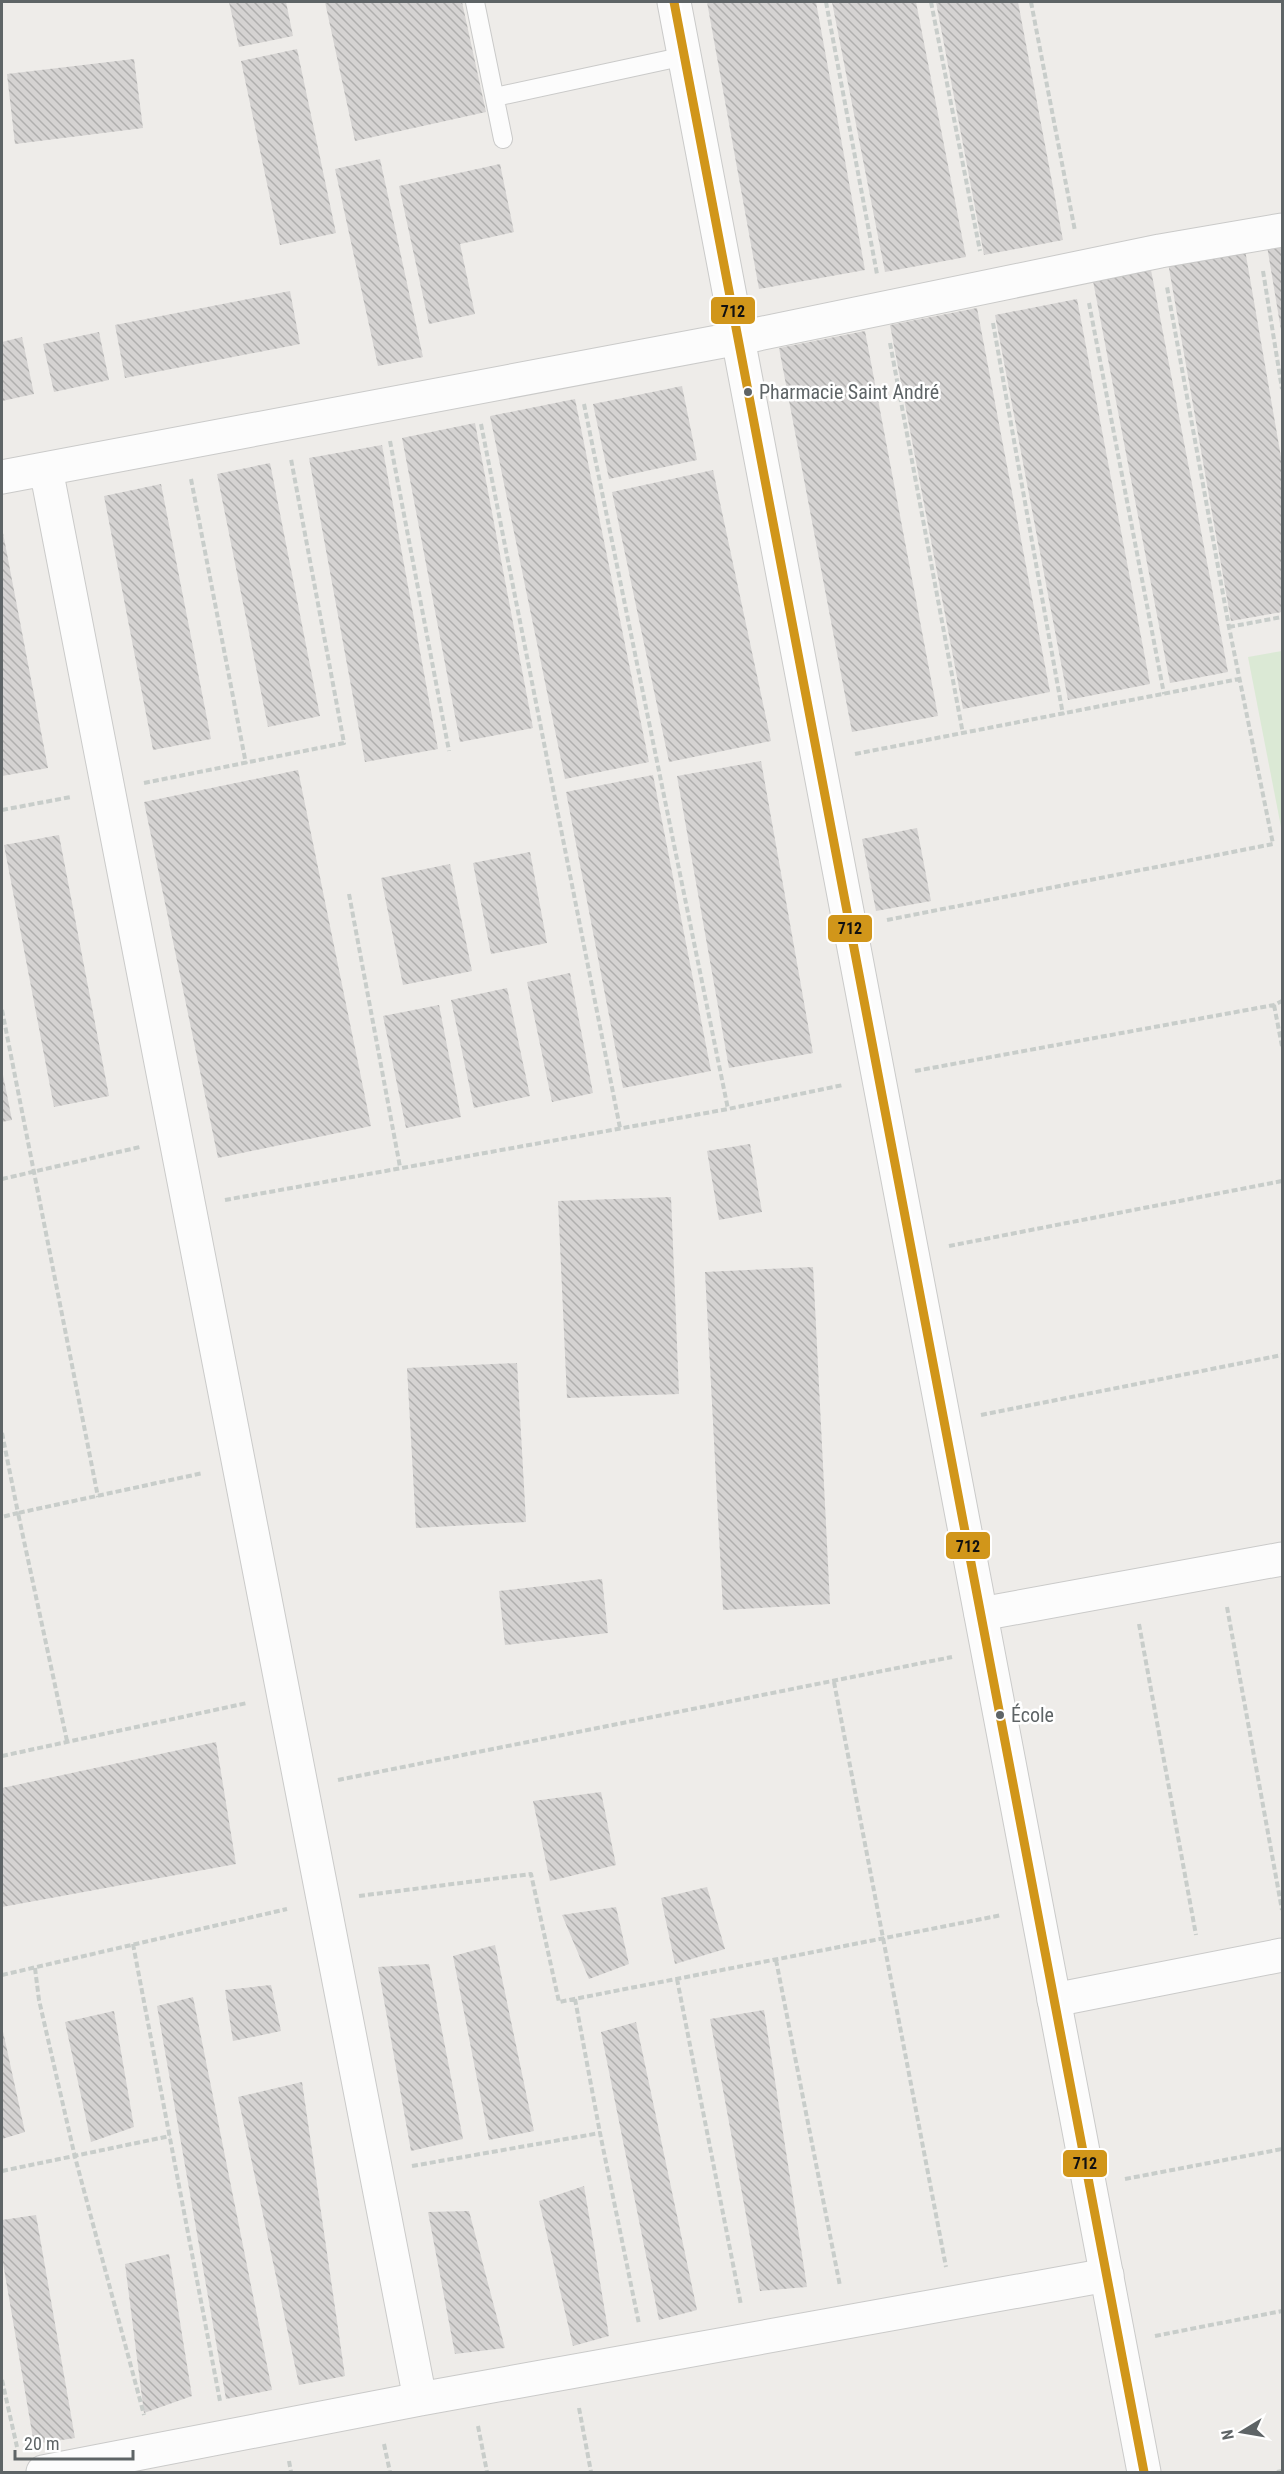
<svg xmlns="http://www.w3.org/2000/svg" width="1284" height="2474" viewBox="0 0 1284 2474" font-family="'Roboto Condensed',sans-serif">
<style>
.park{fill:#dbe9d5}
.building{fill:url(#building-back-hatch)}
.lines{fill:none;stroke-linecap:round;stroke-linejoin:round}
.service-casing{stroke:#cacac9;stroke-width:20}
.minor-casing{stroke:#cacac9;stroke-width:35}
.tertiary-casing{stroke:#cacac9;stroke-width:35}
.path{stroke:#c8cdca;stroke-width:4;stroke-dasharray:6 3;stroke-linecap:butt}
.service{stroke:#fcfcfc;stroke-width:18}
.minor{stroke:#fcfcfc;stroke-width:33}
.tertiary{stroke:#fcfcfc;stroke-width:33}
.bus-1-casing{stroke:#fff;stroke-width:14}
.bus-1{stroke:#d1961a;stroke-width:9}
.bus-dot{fill:#5e6466;stroke:#fff;stroke-width:2}
.labels{text-anchor:middle;dominant-baseline:central;stroke-width:5;stroke-linejoin:round;paint-order:stroke}
.bus-label{font-size:20px;fill:#5e6466;stroke:#fff;text-anchor:start}
.line-badge{stroke:#fff;stroke-width:2}
.pale-badge-label{font-size:16px;text-anchor:middle;font-weight:bold;fill:#111}
</style>
<defs>
<pattern id="building-back-hatch" width="6" height="6" patternUnits="userSpaceOnUse" patternTransform="scale(1.5)"><rect width="6" height="6" fill="#d5d3d2"/><path d="M-1 5l2 2M0 0l6 6M5-1l2 2" fill="none" stroke="#b0afae"/></pattern>
</defs>
<rect width="100%" height="100%" fill="#eeece9"/>
<path class="park" d="M1282 651V832L1248 657Z"/>
<path class="building" d="M229 2H286L293 36 239 47Z
M325 2H462L486 112 355 141Z
M707 2H816L865 270 759 289Z
M832 2H916L966 257 885 272Z
M936 2H1018L1063 240 984 255Z
M297 49 336 233 280 245 241 61Z
M134 59 143 128 15 144 7 74Z
M380 159 423 357 378 366 335 169Z
M500 164 514 232 460 244 475 314 429 324 399 186Z
M1282 237V330H1281L1266 240Z
M1244 244 1282 463V612L1231 621 1167 257Z
M1151 270 1228 672 1170 683 1093 281Z
M290 291 300 344 125 378 115 325Z
M1077 299 1150 684 1068 700 995 315Z
M977 308 1050 692 963 709 890 325Z
M865 331 938 716 852 732 779 348Z
M99 332 109 380 54 392 43 344Z
M22 337 34 394 2 401V342Z
M682 386 697 460 609 479 593 404Z
M575 399 649 762 565 779 490 416Z
M475 423 533 728 460 742 402 438Z
M382 445 438 749 365 762 309 458Z
M270 463 320 716 268 727 217 474Z
M713 470 771 741 669 762 612 492Z
M161 484 211 739 153 750 104 496Z
M3 533 48 768 2 776V534Z
M761 761 813 1053 729 1068 677 776Z
M298 770 371 1126 218 1158 144 802Z
M653 775 711 1071 623 1088 566 792Z
M917 828 931 901 876 911 862 839Z
M59 835 109 1096 54 1107 4 845Z
M530 852 547 943 491 954 473 863Z
M450 864 472 971 403 985 381 878Z
M570 973 593 1093 552 1102 527 982Z
M507 988 530 1096 474 1108 451 1000Z
M439 1005 461 1117 406 1128 383 1016Z
M2 1070 12 1120 2 1122Z
M750 1144 762 1212 719 1220 707 1151Z
M671 1197 679 1394 567 1398 558 1201Z
M813 1267 830 1604 723 1610 705 1272Z
M517 1363 526 1522 416 1528 407 1368Z
M602 1579 608 1633 505 1645 499 1591Z
M216 1742 236 1864 2 1907V1788Z
M601 1792 616 1865 550 1881 533 1801Z
M707 1887 725 1949 675 1964 661 1898Z
M616 1907 629 1964 589 1979 562 1915Z
M495 1945 534 2131 489 2140 453 1956Z
M429 1964 463 2139 411 2151 378 1967Z
M271 1985 281 2031 233 2041 225 1990Z
M193 1997 272 2390 226 2399 157 2006Z
M764 2010 807 2287 760 2291 710 2019Z
M114 2011 134 2127 91 2142 65 2022Z
M636 2022 697 2310 659 2320 601 2032Z
M2 2027 25 2132 2 2139Z
M302 2082 345 2376 299 2385 238 2097Z
M584 2186 609 2336 573 2346 539 2201Z
M469 2211 505 2348 455 2354 428 2212Z
M36 2215 75 2438 34 2444 2 2257V2220Z
M169 2254 192 2396 144 2413 125 2264Z"/>
<g class="lines">
<defs>
<path id="service" d="M475 2 503 139
M495 97 685 56"/>
<path id="minor" d="M46 469 420 2399
M2 477 739 338
M981 1614 1282 1559
M1054 2000 1282 1955
M43 2472 420 2399 1107 2275"/>
<path id="tertiary" d="M674 2 1144 2472
M739 338 1160 251 1282 230"/>
</defs>
<use href="#service" class="service-casing"/>
<use href="#minor" class="minor-casing"/>
<use href="#tertiary" class="tertiary-casing"/>
<path class="path" d="M826 2 877 274
M931 2 980 251
M1031 2 1075 231
M1263 271 1282 389
M1089 303 1164 694
M993 323 1063 715
M890 343 963 734
M584 404 728 1109
M481 424 620 1128
M390 441 449 751
M191 479 246 764
M1229 627 1282 617
M855 754 1239 679
M144 783 344 743 291 459
M2 810 71 797
M349 894 400 1167
M887 920 1273 844 1229 627 1167 287
M1274 1005 1282 1046
M2 1010 98 1497
M915 1071 1274 1005 1282 1001
M2 1179 140 1147
M225 1200 728 1109 843 1085
M949 1246 1282 1181
M981 1415 1282 1355
M2 1433 18 1513 2 1517
M1227 1607 1282 1910
M1139 1624 1196 1935
M834 1682 946 2267
M67 1741 18 1513 203 1473
M2 1756 247 1703
M338 1780 952 1657
M359 1896 531 1874 559 2002 1002 1915
M133 1944 220 2401
M776 1960 840 2286
M35 1968 39 2000 75 2157 144 2415
M2 1975 287 1909
M677 1979 741 2305
M575 1999 600 2133
M412 2166 600 2133 639 2324
M2 2171 170 2136
M1125 2179 1282 2149
M1155 2336 1282 2311
M2 2380 17 2447
M579 2408 591 2472
M478 2426 487 2472
M384 2444 390 2472
M289 2461 291 2472
M1277 2472 1282 2471"/>
<use href="#service" class="service"/>
<use href="#minor" class="minor"/>
<use href="#tertiary" class="tertiary"/>
<defs>
<path id="bus-1" d="M674 2 1144 2472"/>
</defs>
<use href="#bus-1" class="bus-1-casing"/>
<use href="#bus-1" class="bus-1"/>
</g>
<g class="bus-dot">
<circle cx="748" cy="392" r="5"/>
<circle cx="1000" cy="1715" r="5"/>
</g>
<g class="labels">
<g class="bus-label">
<text x="759" y="392">Pharmacie Saint André</text>
<text x="1011" y="1715">École</text>
</g>
</g>
<g class="line-badge">
<rect x="710" y="296" width="46" height="29" rx="6" fill="#d1961a"/>
<rect x="827" y="914" width="46" height="29" rx="6" fill="#d1961a"/>
<rect x="945" y="1531" width="46" height="29" rx="6" fill="#d1961a"/>
<rect x="1062" y="2149" width="46" height="29" rx="6" fill="#d1961a"/>
</g>
<g class="pale-badge-label">
<text x="733" y="317">712</text>
<text x="850" y="934">712</text>
<text x="968" y="1552">712</text>
<text x="1085" y="2169">712</text>
</g>
<rect width="1284" height="2474" fill="none" stroke="#5e6466" stroke-width="6"/>
<g transform="translate(1242 2432) rotate(259)" stroke="#ffffff" stroke-width="4.5" paint-order="stroke">
<path d="M0-4.5L10 22L0 15L-10 22Z" fill="#5e6466"/>
<text y="-9" font-size="16" font-weight="bold" text-anchor="middle" fill="#5e6466">N</text>
</g>
<path d="M15 2450v9h118v-9" fill="none" stroke="#5e6466" stroke-width="3"/>
<text x="24" y="2450" font-size="18" fill="#5e6466" stroke="#ffffff" stroke-width="4.5" paint-order="stroke">20 m</text>
</svg>
